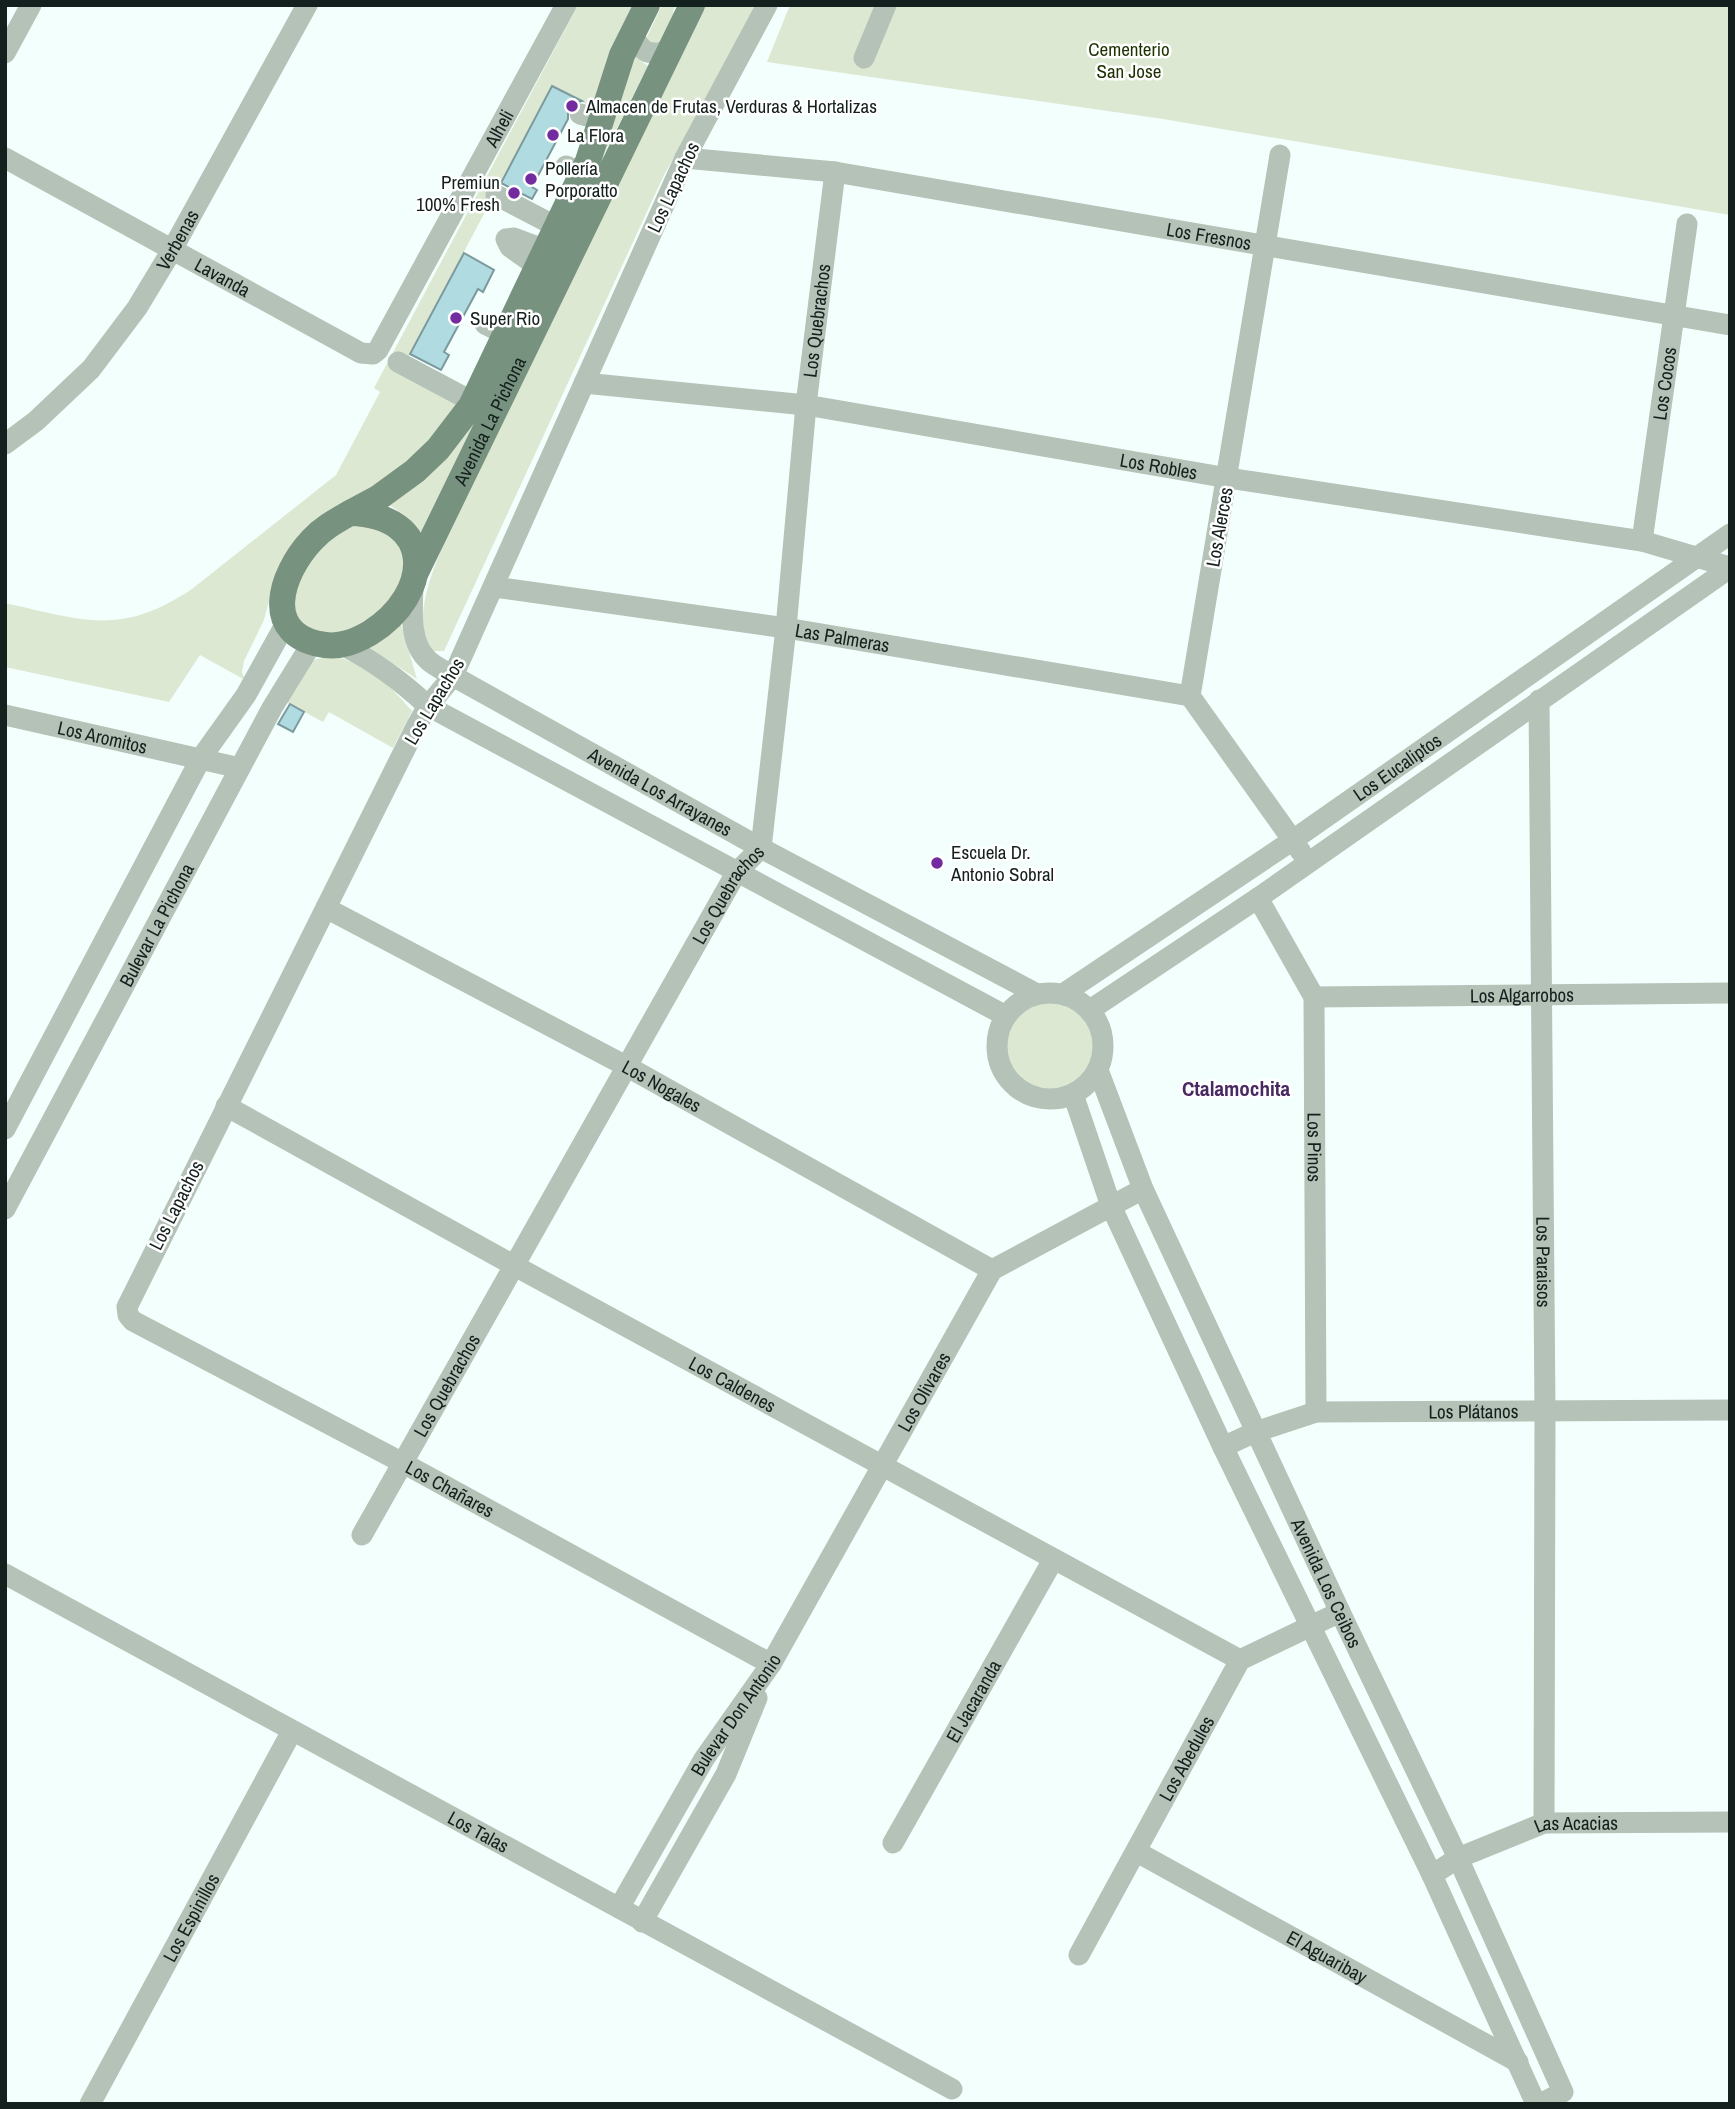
<svg xmlns="http://www.w3.org/2000/svg" width="1735" height="2109" viewBox="0 0 1735 2109" font-family="'Archivo Narrow',sans-serif">
<style>
.green{fill:#dde8d2}
.building{fill:#afdbe1;stroke:#7c9a9e;stroke-width:2}
.lines{fill:none;stroke-linecap:round;stroke-linejoin:round}
.minor{stroke:#b4c2b8;stroke-width:21}
.major{stroke:#789280;stroke-width:26}
.poi-dot{fill:#722ca0;stroke:#fff;stroke-width:2.5}
.labels{text-anchor:middle;dominant-baseline:central;stroke-width:5;stroke-linejoin:round;paint-order:stroke}
.park-label{font-size:19px;fill:#1e3100;stroke:#fff}
.poi-label{font-size:19px;fill:#14201d;stroke:#fff;text-anchor:start}
.street-label{font-size:19px;fill:#14201d;stroke:#fff}
.neighbourhood-label{font-size:21px;font-weight:bold;fill:#492962;stroke:#fff}
</style>
<rect width="100%" height="100%" fill="#f3fffc"/>
<path class="green" d="M578 5H634L592 107 552 86 407 359 459 405 436 437 274 582 264 620 244 661 242 672 245 680 200 655 169 702 5 667V603C83 620 120 637 192 589L336 475 380 392 374 388Z
M662 5H676L673 11 675 21 656 48 646 39Z
M704 5H755L721 74 664 175 444 651H433C408 620 436 563 449 532Z
M790 5H1730V215L1163 119 767 62Z
M634 56 648 66 600 162Z
M551 262 421 543 407 517 388 504 417 481Z
M350 525 383 528C389 535 400 545 402 554 412 600 348 655 306 626 302 623 298 617 295 614L294 584 321 545Z
M401 624 417 679 368 647Z
M331 656C365 661 390 685 412 711L393 748 329 712 323 722 286 702 313 660Z
M997 1046a53 53 0 1 1 106 0a53 53 0 1 1-106 0Z"/>
<path class="building" d="M552 86 582 101 571 104 568 110V119L532 187 537 190 532 199 501 183Z
M464 253 494 270 483 292 478 289 444 352 449 355 441 370 410 354Z
M290 704 304 712 293 732 278 724Z"/>
<g class="lines">
<g class="minor">
<path id="s1" d="M767 5 685 158 453 676 428 706 417 725 127 1307 128 1315 133 1321 403 1463 771 1664"/>
<path d="M633 32C640 53 648 56 669 51"/>
<path d="M5 53 31 5"/>
<path d="M864 58 886 5"/>
<path d="M580 114 602 120"/>
<path d="M1280 155 1190 696 1301 852"/>
<path id="s2" d="M5 158 361 353 373 354 378 350 566 5"/>
<path id="s3" d="M685 158 835 172 1730 325"/>
<path d="M566 166 582 174"/>
<path d="M496 195 557 227"/>
<path d="M538 267 510 247 506 239 514 238 546 250"/>
<path d="M485 324 505 334"/>
<path d="M398 362 473 402"/>
<path id="s4" d="M584 383 806 405 1228 478 1642 541 1730 567"/>
<path id="s5" d="M5 444 36 421 91 369 137 308 172 250 307 5"/>
<path id="s6" d="M1642 541 1687 224"/>
<path id="s7" d="M494 587 786 628 1190 696"/>
<path id="s8" d="M413 588C412 611 409 644 429 661 436 667 445 671 453 676L761 848 1037 994"/>
<path d="M342 645C375 661 401 681 428 706L1006 1016"/>
<path id="s9" d="M1539 700 1545 1411 1544 1823"/>
<path id="s10" d="M5 715 240 768"/>
<path id="s11" d="M1258 898 1314 997 1316 1412"/>
<path id="s12" d="M326 908 626 1066 992 1270"/>
<circle cx="1050" cy="1046" r="53"/>
<path id="s13" d="M1063 994 1293 840 1730 534"/>
<path id="s14" d="M1314 997 1730 993"/>
<path d="M1090 1010 1258 898 1730 568"/>
<path id="s15" d="M1098 1070 1143 1189 1340 1612 1458 1858 1563 2092 1540 2104"/>
<path d="M1073 1094 1111 1206 1223 1447 1432 1875 1536 2104"/>
<path id="s16" d="M226 1106 515 1266 1240 1660"/>
<path d="M5 1129 201 758 246 695 286 623"/>
<path id="s17" d="M5 1209 272 708 312 643"/>
<path id="s18" d="M1223 1447 1255 1432 1316 1412 1730 1410"/>
<path id="s19" d="M362 1535 736 873 761 848 786 628 806 405 835 172"/>
<path id="s20" d="M5 1574 952 2089"/>
<path id="s21" d="M893 1843 1053 1560"/>
<path id="s22" d="M1137 1852 1518 2062"/>
<path id="s23" d="M1432 1875 1458 1858 1544 1823 1730 1822"/>
<path id="s24" d="M619 1908 704 1759 771 1664 992 1270 1143 1189"/>
<path d="M642 1922 726 1774 757 1698"/>
<path id="s25" d="M1079 1955 1240 1660 1340 1612"/>
<path id="s26" d="M90 2104 292 1731"/>
</g>
<g class="major">
<path d="M350 513 378 498 415 471 438 449 471 406 588 161 622 55 647 5"/>
<path d="M350 513C436 515 433 594 370 633 356 641 342 647 325 645 260 636 280 574 312 540 323 528 336 521 350 513Z"/>
<path id="s27" d="M416 572 692 5"/>
</g>
</g>
<g class="poi-dot">
<circle cx="572" cy="106" r="7"/>
<circle cx="553" cy="135" r="7"/>
<circle cx="531" cy="179" r="7"/>
<circle cx="514" cy="193" r="7"/>
<circle cx="456" cy="318" r="7"/>
<circle cx="937" cy="863" r="7"/>
</g>
<g class="labels">
<g class="park-label">
<text x="1129" y="49">Cementerio<tspan x="1129" dy="22">San Jose</tspan></text>
</g>
<g class="poi-label">
<text x="586" y="106">Almacen de Frutas, Verduras &amp; Hortalizas</text>
<text x="567" y="135">La Flora</text>
<text x="545" y="168">Pollería<tspan x="545" dy="22">Porporatto</tspan></text>
<text x="500" y="182" text-anchor="end">Premiun<tspan x="500" dy="22">100% Fresh</tspan></text>
<text x="470" y="318">Super Rio</text>
<text x="951" y="852">Escuela Dr.<tspan x="951" dy="22">Antonio Sobral</tspan></text>
</g>
<g class="street-label">
<text stroke="none"><textPath href="#s2" startOffset="677">Alheli</textPath></text>
<text transform="translate(673 187) rotate(-65)">Los Lapachos</text>
<text stroke="none"><textPath href="#s3" startOffset="530">Los Fresnos</textPath></text>
<text stroke="none"><textPath href="#s5" startOffset="270">Verbenas</textPath></text>
<text stroke="none"><textPath href="#s2" startOffset="248">Lavanda</textPath></text>
<text stroke="none"><textPath href="#s19" startOffset="1326">Los Quebrachos</textPath></text>
<text stroke="none"><textPath href="#s6" startOffset="159">Los Cocos</textPath></text>
<text stroke="none"><textPath href="#s27" startOffset="168">Avenida La Pichona</textPath></text>
<text stroke="none"><textPath href="#s4" startOffset="581">Los Robles</textPath></text>
<text transform="translate(1219 527) rotate(-80)">Los Alerces</text>
<text stroke="none"><textPath href="#s7" startOffset="352">Las Palmeras</textPath></text>
<text transform="translate(434 701) rotate(-59)">Los Lapachos</text>
<text stroke="none"><textPath href="#s10" startOffset="100">Los Aromitos</textPath></text>
<text stroke="none"><textPath href="#s13" startOffset="404">Los Eucaliptos</textPath></text>
<text stroke="none"><textPath href="#s8" startOffset="343">Avenida Los Arrayanes</textPath></text>
<text stroke="none"><textPath href="#s19" startOffset="738">Los Quebrachos</textPath></text>
<text stroke="none"><textPath href="#s17" startOffset="322">Bulevar La Pichona</textPath></text>
<text stroke="none"><textPath href="#s14" startOffset="208">Los Algarrobos</textPath></text>
<text stroke="none"><textPath href="#s12" startOffset="380">Los Nogales</textPath></text>
<text stroke="none"><textPath href="#s11" startOffset="264">Los Pinos</textPath></text>
<text transform="translate(176 1205) rotate(-63)">Los Lapachos</text>
<text stroke="none"><textPath href="#s9" startOffset="562">Los Paraisos</textPath></text>
<text stroke="none"><textPath href="#s16" startOffset="578">Los Caldenes</textPath></text>
<text stroke="none"><textPath href="#s19" startOffset="172">Los Quebrachos</textPath></text>
<text stroke="none"><textPath href="#s24" startOffset="600">Los Olivares</textPath></text>
<text stroke="none"><textPath href="#s18" startOffset="257">Los Plátanos</textPath></text>
<text stroke="none"><textPath href="#s1" startOffset="1827">Los Chañares</textPath></text>
<text stroke="none"><textPath href="#s15" startOffset="562">Avenida Los Ceibos</textPath></text>
<text stroke="none"><textPath href="#s21" startOffset="163">El Jacaranda</textPath></text>
<text stroke="none"><textPath href="#s24" startOffset="226">Bulevar Don Antonio</textPath></text>
<text stroke="none"><textPath href="#s25" startOffset="224">Los Abedules</textPath></text>
<text stroke="none"><textPath href="#s23" startOffset="156">Las Acacias</textPath></text>
<text stroke="none"><textPath href="#s20" startOffset="539">Los Talas</textPath></text>
<text stroke="none"><textPath href="#s26" startOffset="212">Los Espinillos</textPath></text>
<text stroke="none"><textPath href="#s22" startOffset="217">El Aguaribay</textPath></text>
</g>
<g class="neighbourhood-label">
<text x="1236" y="1088">Ctalamochita</text>
</g>
</g>
<rect width="1735" height="2109" fill="none" stroke="#14201d" stroke-width="14"/>
</svg>
